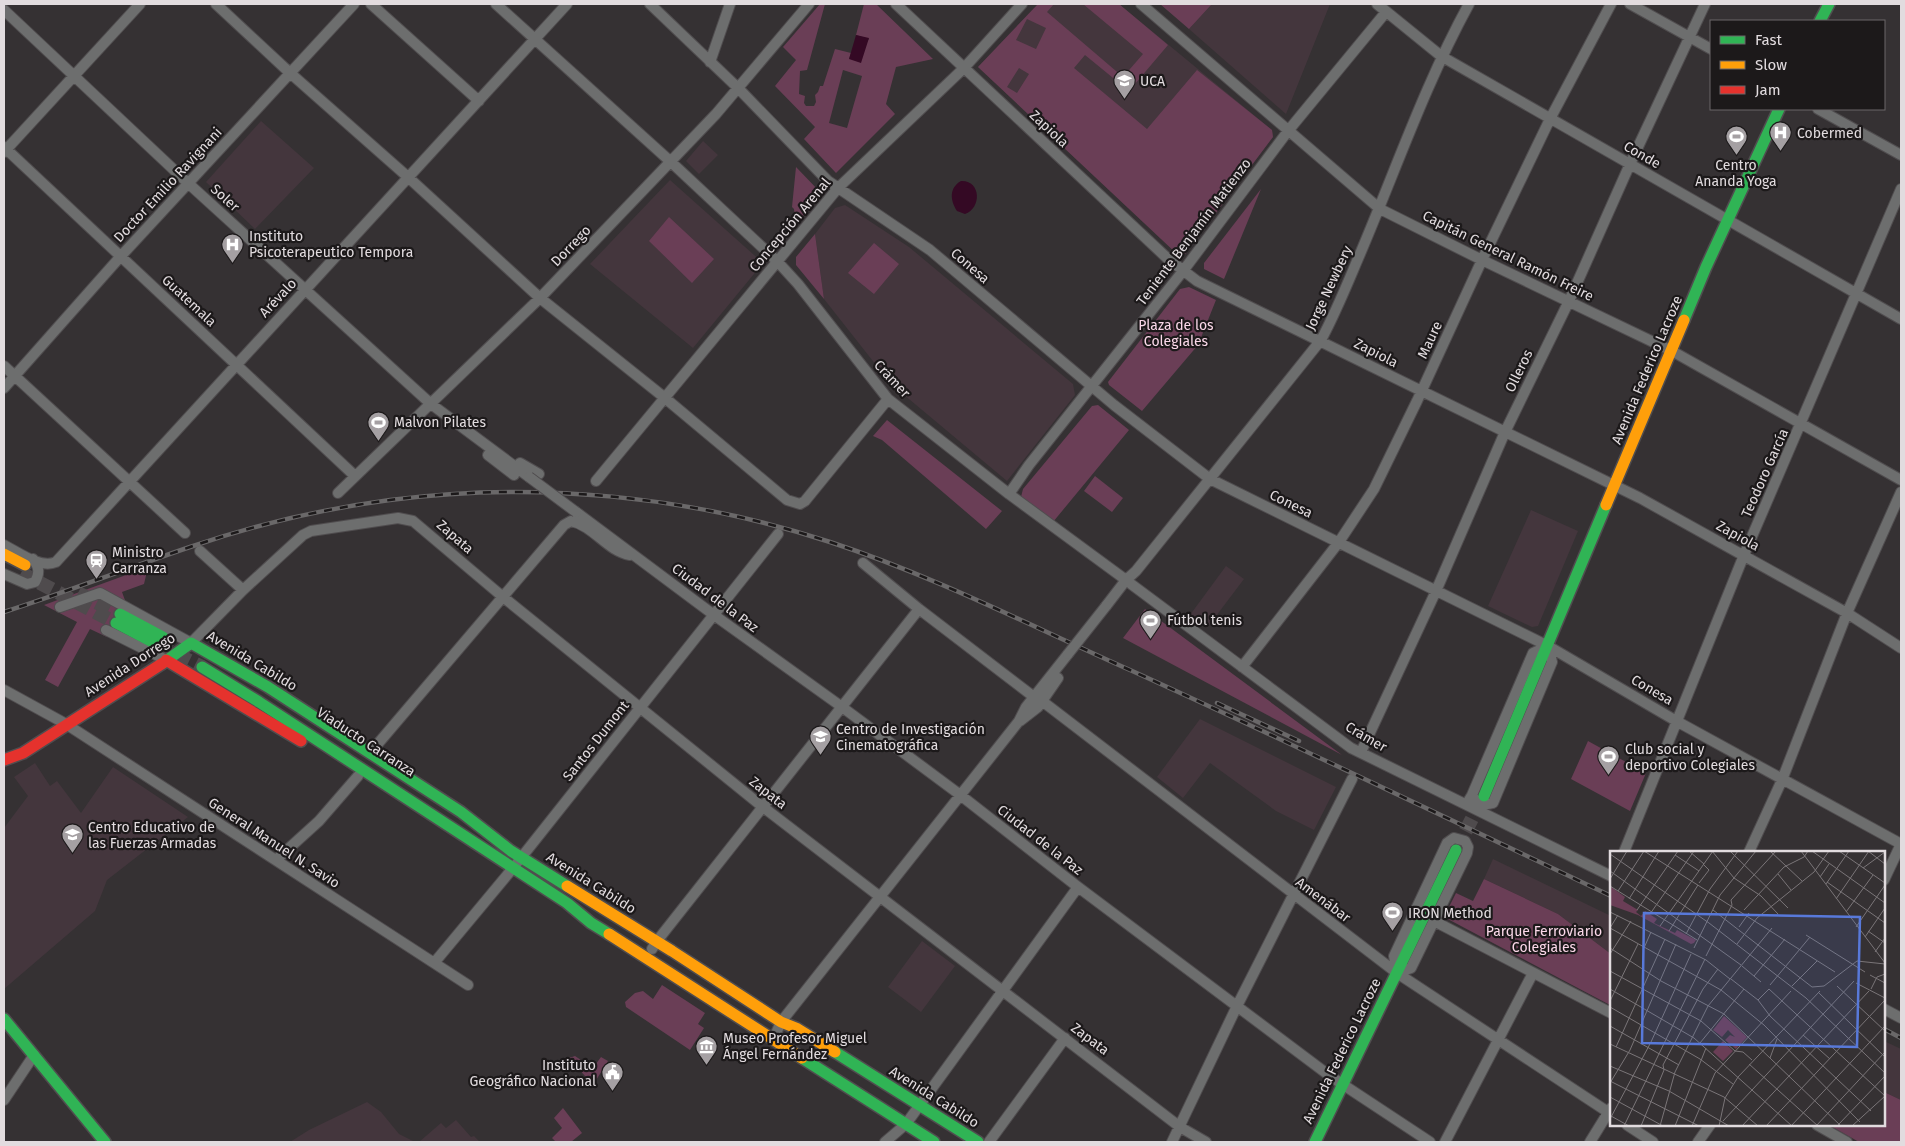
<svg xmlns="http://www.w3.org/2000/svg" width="1905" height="1146" viewBox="0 0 1905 1146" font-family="'Fira Sans',sans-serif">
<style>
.built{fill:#44363d}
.green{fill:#6a3e56;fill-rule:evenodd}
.water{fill:#340924}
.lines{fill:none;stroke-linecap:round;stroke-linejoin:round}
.secondary-tunnel{stroke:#4f4b4d;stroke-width:14;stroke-dasharray:14 7;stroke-linecap:butt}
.street-casing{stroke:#504d4f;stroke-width:12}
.fast-casing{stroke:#504d4f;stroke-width:14}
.slow-casing{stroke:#504d4f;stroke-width:14}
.jam-casing{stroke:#504d4f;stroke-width:14}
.street{stroke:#6d6e6e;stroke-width:10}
.fast{stroke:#30b455;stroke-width:11}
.slow{stroke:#ff9f0a;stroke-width:11}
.jam{stroke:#e5322d;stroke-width:11}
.rail-casing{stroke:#6a6869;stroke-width:4.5}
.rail{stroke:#1c191a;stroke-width:2.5;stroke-dasharray:8;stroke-linecap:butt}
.street-bridge-casing{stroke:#504d4f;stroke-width:12;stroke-linecap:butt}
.street-bridge{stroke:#6d6e6e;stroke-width:10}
.labels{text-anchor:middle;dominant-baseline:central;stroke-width:4.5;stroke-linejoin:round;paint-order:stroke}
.poi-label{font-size:14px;fill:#e2dcdf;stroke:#1c191a;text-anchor:start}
.street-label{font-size:14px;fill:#e2dcdf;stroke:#1c191a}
.park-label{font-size:14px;fill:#fbd8e9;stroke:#1c191a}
.inset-road{fill:none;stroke:#7a7578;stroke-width:1}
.view{fill:#5879da;fill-opacity:0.15;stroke:#5879da;stroke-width:2.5}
.inset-edge{fill:none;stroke:#e2dcdf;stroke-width:2.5}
</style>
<rect width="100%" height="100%" fill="#353133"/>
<path class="built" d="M1038 4H1119L1272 130 1273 137 1185 254H1177L978 67Z
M1212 4H1330L1286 114 1189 29Z
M261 121 314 168 255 229 206 182Z
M703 141 718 155 699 174 686 161Z
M670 180 763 263 693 348 590 264Z
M845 205 909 247 1073 384 1075 395 1007 481 891 384 824 299 815 234 835 208Z
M1531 510 1578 531 1538 626 1532 627 1488 606Z
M1226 566 1244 579 1207 628 1190 615Z
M1200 719 1336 787 1314 830 1276 811 1210 763 1183 798 1157 777Z
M35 763 50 786 57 781 81 813 113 767 188 817 107 880 95 911 4 989V828L28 796 14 777Z
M1493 859 1611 916V954L1558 914 1484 879Z
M922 941 955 966 921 1012 888 987Z
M1884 1041 1901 1049V1100L1884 1092Z
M367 1102 381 1112 399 1134 415 1142H290L309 1130Z
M456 1120 471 1137 474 1136 480 1142H419L441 1123 446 1128Z"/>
<path class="green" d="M820 4H825L807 70 800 71 799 94 805 96 804 103 806 106H814L816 102 815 95 818 92 820 86H823L835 49 851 53 849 59 869 39 856 35 864 4H876L933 59 896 67 886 104 895 114 836 173 804 139 815 127 775 86 796 60 783 47ZM843 70 862 76 847 128 829 123Z
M1038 4H1054L1047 12 1123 77 1143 54 1083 4H1119L1168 45 1129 91 1085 55 1074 68 1147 129 1197 70 1272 130 1273 137 1185 254H1177L978 67ZM1027 19 1046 28 1036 49 1016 40ZM1019 68 1029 74 1017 93 1007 87Z
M1160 4H1212L1189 29Z
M796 167 821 193 796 225 794 209 792 207Z
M1261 189 1224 279 1204 269V263Z
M669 217 714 259 692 283 649 241Z
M815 234 824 299 796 265V257Z
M874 243 899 264 874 294 848 273Z
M1189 287 1216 300 1198 345 1142 411 1109 385 1108 382 1180 289Z
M1098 405 1129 430 1053 522 1021 497 1023 489 1092 406Z
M887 420 1002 511 986 529 882 440 873 436Z
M1095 476 1123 498 1112 512 1084 491Z
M148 567 144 584 122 592 126 603 107 637 90 629 58 687 45 680 77 622 44 605Z
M1145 609 1342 755 1123 638Z
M1588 741 1646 773 1630 811 1571 779Z
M1484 879 1558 914 1611 954 1610 1005 1444 917 1456 893 1473 901Z
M662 985 705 1013 698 1024 704 1028 690 1050 626 1007 625 1002 635 993 643 991 653 999Z
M575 1056 593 1068 601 1057 608 1061 593 1085 569 1058Z
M1884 1092 1901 1100V1142H1859L1829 1125H1884Z
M563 1108 582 1133 571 1142H556L552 1138 562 1128 554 1118Z"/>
<path class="water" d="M856 35 869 38 861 63 849 59Z
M961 181C981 180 982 208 965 214L957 211C950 200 949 188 961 181Z"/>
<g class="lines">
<path class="secondary-tunnel" d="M21 573 116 623
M78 593 120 614
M158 645 202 667
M1456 850 1482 799"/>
<defs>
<path id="street" d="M216 4 289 72 409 178 540 298 665 398 787 500 800 504 805 501 888 399
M371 4 479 101
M496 4 671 162 777 261 798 284 888 399 1009 494 1126 580
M650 4 738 88 828 181 930 250 1114 405 1210 479 1548 646 1678 722 1901 844
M896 4 1167 258 1197 281 1640 498 1847 613 1901 648
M1141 4 1380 209 1482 260 1672 351 1901 480
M1377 4 1441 56 1901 319
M1630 4 1711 49
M4 10 189 184 431 404 529 477
M710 62 730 4
M1818 109 1901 155
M4 147 355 476
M4 152 140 4
M4 366 185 533
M4 388 121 256 354 4
M488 455 514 475
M520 463 539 474
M596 481 838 188 964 68 1022 4
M338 493 540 298 716 114 809 4
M1009 494 1029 465 1183 271 1288 131 1386 12
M576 512 714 615 842 707 959 794 1078 887 1330 1076 1430 1142
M4 545C18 552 40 569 56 562L567 4
M200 551 243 590
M863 563 919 609 1034 697
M4 574 27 584 35 582C40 573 39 567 33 559
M1131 584 1351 748 1611 876
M1106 606 1126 580 1136 571 1321 340C1335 314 1346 287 1357 261 1394 175 1424 86 1469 4
M60 607 100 593 191 643 243 590 303 535 311 531 398 518 413 521 503 597 763 807 1180 1127 1206 1142
M106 630 166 660
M1242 667 1339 542 1374 489 1417 401 1482 260 1550 119 1611 4
M1044 687 1039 698 1042 701 1397 973 1611 1114
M4 690 66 724 468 985
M1020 721 1038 707 1058 678
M1361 752 1436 591 1505 432 1569 301 1630 164 1705 4
M370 753 564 525 571 521C594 526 607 551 630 555
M1472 795C1477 804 1483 806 1493 803L1552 662 1548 646
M1469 800 1472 795 1533 653 1548 646
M1454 838 1465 841 1468 847 1467 853 1411 968 1397 973 1394 956 1447 843Z
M1624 852 1744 555 1901 189
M1749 852 1782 780 1847 613 1901 492
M276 860 319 821 358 776
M1884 880 1901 844
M1434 921 1611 1013
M652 949 657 941 919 609
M434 963 513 868 778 534
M1884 1009 1901 1018
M773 1040 781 1022 1019 721 1026 707 1068 654
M4 1100 34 1055
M1627 1125 1653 1142
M1817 1125 1847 1142
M885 1142 906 1124 1078 887
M989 1142 1065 1038
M1172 1142 1237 1006 1352 779
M1445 1142 1533 973
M1590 1142 1611 1108
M1698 1142 1710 1125"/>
<path id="fast" d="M1820 21 1829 4
M1684 320 1706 267 1779 109
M120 614 163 637
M116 623 158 645
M163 663 191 643 268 687 461 812 511 851 567 886
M202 667 259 702 567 903 591 923 609 934
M1484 796 1606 505
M4 1019 105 1142
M835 1052 978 1142
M802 1058 934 1142
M1315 1142 1456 850"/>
<path id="slow" d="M1606 505 1684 320
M4 554 25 565
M567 886 672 951 781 1022 796 1028 835 1052
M609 934 802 1058"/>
<path id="jam" d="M166 660 301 741
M4 760 23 753 163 663"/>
</defs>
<use href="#street" class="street-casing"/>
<use href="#fast" class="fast-casing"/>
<use href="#slow" class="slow-casing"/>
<use href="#jam" class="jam-casing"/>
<use href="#street" class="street"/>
<use href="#fast" class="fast"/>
<use href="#slow" class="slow"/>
<use href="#jam" class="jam"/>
<defs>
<path id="rail" d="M4 612C66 592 128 568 190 547 254 525 322 509 390 500 536 481 690 496 830 542 934 576 1031 626 1130 670 1291 743 1451 820 1611 896
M1217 703 1299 741
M1884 1029 1901 1038"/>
</defs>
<use href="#rail" class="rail-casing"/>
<use href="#rail" class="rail"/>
<defs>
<path id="street-bridge" d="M529 477 576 512
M1068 654 1106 606"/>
</defs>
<use href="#street-bridge" class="street-bridge-casing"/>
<use href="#street-bridge" class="street-bridge"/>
</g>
<defs>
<symbol id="university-pin" viewBox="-11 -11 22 30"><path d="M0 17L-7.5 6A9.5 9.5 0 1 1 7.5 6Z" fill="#a5a0a3" stroke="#1c191a"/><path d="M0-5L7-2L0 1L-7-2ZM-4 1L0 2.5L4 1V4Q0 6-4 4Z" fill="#fff"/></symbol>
<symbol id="hospital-pin" viewBox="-11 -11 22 30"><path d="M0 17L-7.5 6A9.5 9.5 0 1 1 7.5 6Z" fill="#a5a0a3" stroke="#1c191a"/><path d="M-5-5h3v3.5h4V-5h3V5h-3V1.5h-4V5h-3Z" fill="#fff"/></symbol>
<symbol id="stadium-pin" viewBox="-11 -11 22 30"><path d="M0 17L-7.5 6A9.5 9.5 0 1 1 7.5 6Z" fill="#a5a0a3" stroke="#1c191a"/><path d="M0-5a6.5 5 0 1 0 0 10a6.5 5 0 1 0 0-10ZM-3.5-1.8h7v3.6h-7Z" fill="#fff"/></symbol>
<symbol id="station-pin" viewBox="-11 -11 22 30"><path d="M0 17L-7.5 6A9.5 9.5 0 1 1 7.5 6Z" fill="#a5a0a3" stroke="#1c191a"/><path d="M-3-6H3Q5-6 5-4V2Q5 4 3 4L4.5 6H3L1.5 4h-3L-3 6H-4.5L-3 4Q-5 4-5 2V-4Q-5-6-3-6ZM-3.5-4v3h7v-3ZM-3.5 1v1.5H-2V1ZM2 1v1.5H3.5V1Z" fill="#fff"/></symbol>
<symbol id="museum-pin" viewBox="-11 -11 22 30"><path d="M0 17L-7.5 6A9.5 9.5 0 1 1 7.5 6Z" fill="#a5a0a3" stroke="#1c191a"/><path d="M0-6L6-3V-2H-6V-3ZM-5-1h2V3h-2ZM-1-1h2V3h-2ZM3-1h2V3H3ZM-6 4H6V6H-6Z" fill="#fff"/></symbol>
<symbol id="civic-pin" viewBox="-11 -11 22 30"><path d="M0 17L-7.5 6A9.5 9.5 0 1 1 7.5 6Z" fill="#a5a0a3" stroke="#1c191a"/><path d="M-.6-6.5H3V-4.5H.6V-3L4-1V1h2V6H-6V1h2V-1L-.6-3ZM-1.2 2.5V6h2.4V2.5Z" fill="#fff"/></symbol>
</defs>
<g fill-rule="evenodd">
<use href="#university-pin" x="1112" y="68" width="25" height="34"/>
<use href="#hospital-pin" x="1768" y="120" width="25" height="34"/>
<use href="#stadium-pin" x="1724" y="124" width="25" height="34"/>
<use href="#hospital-pin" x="220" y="232" width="25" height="34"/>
<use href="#stadium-pin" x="366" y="410" width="25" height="34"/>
<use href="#station-pin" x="84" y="548" width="25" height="34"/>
<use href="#stadium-pin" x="1138" y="608" width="25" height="34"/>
<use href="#university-pin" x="808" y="724" width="25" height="34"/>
<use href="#stadium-pin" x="1596" y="744" width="25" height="34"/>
<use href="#university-pin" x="60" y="822" width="25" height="34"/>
<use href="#stadium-pin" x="1380" y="900" width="25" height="34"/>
<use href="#museum-pin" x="694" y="1034" width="25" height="34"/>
<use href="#civic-pin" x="600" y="1060" width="25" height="34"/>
</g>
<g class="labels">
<g class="poi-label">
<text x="1140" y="81">UCA</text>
<text x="1797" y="133">Cobermed</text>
<text x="1736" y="165" text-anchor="middle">Centro<tspan x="1736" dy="16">Ananda Yoga</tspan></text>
<text x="249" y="236">Instituto<tspan x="249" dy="16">Psicoterapeutico Tempora</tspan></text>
<text x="394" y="422">Malvon Pilates</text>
<text x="112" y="552">Ministro<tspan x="112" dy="16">Carranza</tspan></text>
<text x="1167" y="620">Fútbol tenis</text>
<text x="836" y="729">Centro de Investigación<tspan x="836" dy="16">Cinematográfica</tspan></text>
<text x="1625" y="749">Club social y<tspan x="1625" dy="16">deportivo Colegiales</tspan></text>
<text x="88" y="827">Centro Educativo de<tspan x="88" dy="16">las Fuerzas Armadas</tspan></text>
<text x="1408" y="913">IRON Method</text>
<text x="723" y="1038">Museo Profesor Miguel<tspan x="723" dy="16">Ángel Fernández</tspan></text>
<text x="596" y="1065" text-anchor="end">Instituto<tspan x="596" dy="16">Geográfico Nacional</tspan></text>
</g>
<g class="street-label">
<text transform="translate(1049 129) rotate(43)">Zapiola</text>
<text transform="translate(1642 155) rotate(30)">Conde</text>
<text transform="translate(168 185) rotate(-47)">Doctor Emilio Ravignani</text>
<text transform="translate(225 198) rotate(42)">Soler</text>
<text transform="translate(790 225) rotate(-50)">Concepción Arenal</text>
<text transform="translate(1194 232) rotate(-53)">Teniente Benjamín Matienzo</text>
<text transform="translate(571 246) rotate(-46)">Dorrego</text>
<text transform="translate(1508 256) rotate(26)">Capitán General Ramón Freire</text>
<text transform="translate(970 266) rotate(41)">Conesa</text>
<text transform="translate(1329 288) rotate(-65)">Jorge Newbery</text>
<text transform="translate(278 298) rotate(-47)">Arévalo</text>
<text transform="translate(189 301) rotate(43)">Guatemala</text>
<text transform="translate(1430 340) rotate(-65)">Maure</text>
<text transform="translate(1376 353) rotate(27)">Zapiola</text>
<text transform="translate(1647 370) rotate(-67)">Avenida Federico Lacroze</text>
<text transform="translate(1519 371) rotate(-64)">Olleros</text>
<text transform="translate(892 379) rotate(47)">Crámer</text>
<text transform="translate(1765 473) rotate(-66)">Teodoro García</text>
<text transform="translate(1291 504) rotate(26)">Conesa</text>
<text transform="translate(1738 536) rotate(29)">Zapiola</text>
<text transform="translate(455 537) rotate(41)">Zapata</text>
<text transform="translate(715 598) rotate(37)">Ciudad de la Paz</text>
<text transform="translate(252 661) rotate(31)">Avenida Cabildo</text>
<text transform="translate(130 665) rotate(-33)">Avenida Dorrego</text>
<text transform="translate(1652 690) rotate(30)">Conesa</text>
<text transform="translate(1366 737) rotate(30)">Crámer</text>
<text transform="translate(596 741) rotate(-52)">Santos Dumont</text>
<text transform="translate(366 742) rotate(33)">Viaducto Carranza</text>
<text transform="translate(768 793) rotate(38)">Zapata</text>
<text transform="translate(1040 840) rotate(38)">Ciudad de la Paz</text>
<text transform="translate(274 843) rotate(33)">General Manuel N. Savio</text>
<text transform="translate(591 883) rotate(32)">Avenida Cabildo</text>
<text transform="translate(1323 900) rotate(37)">Amenábar</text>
<text transform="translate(1090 1039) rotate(37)">Zapata</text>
<text transform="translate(1342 1051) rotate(-64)">Avenida Federico Lacroze</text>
<text transform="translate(934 1097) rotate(32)">Avenida Cabildo</text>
</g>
<g class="park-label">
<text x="1176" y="325">Plaza de los<tspan x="1176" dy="16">Colegiales</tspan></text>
<text x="1544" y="931">Parque Ferroviario<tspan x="1544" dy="16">Colegiales</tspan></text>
</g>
</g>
<g transform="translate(1610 851)">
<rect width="275" height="275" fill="#353133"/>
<path d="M0 35 15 46 13 50 28 59 26 61 31 65 35 60 47 68 44 72 65 82 67 79 86 89 84 92 81 93 28 64 0 54ZM114 165 137 186 126 198 115 189 120 184 125 186 118 179 112 186 103 179ZM113 190 123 200 113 210 103 201Z" fill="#6a3e56"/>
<path class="inset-road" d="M34 0 225 121M79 0 94 13M102 0 124 27 151 45 168 63M120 0 178 57M160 0 192 30M191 0 275 112M202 0 275 52M229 0 275 32M258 0 275 13M0 3 99 72 196 147 275 222M65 4 89 20M253 17 275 1M0 20 131 114M168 23 181 39M210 26 219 13M0 28 17 0M217 31 275 72M89 32 99 19 93 13M216 33 239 0M0 35 87 89M8 40 34 0M19 48 49 0M226 48 259 0M27 59 68 0M103 59 202 136 214 135 247 110 275 113M134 59 174 16 194 6 198 0M0 61 96 109 120 128M236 61 263 24M40 63 84 0M8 64 0 77 111 139 154 174 250 271M50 75 103 0M129 76 139 62M246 76 275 34M59 80 88 34M258 80 275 92M76 83 100 38 128 0M196 84 255 121M255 86 275 57M127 93 147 67 204 21 219 0M0 97 51 130 114 163 231 275M34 97 41 81M84 97 110 44 146 0M265 101 275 87M0 103 21 70M96 105 122 54 121 49 166 0M132 115 151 131M0 120 91 170 125 200 133 201 142 209M260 124 275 132M144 125 175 88M121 128 148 149 160 165 261 260M246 132 275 147M160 134 200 86M182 135 207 110M227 135 275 180M0 138 84 187 182 275M261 138 267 126 275 123M208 141 275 206M148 149 159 138 275 245M0 150 28 93M0 156 90 208 123 233M0 175 69 214M193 184 220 208M90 192 134 138M0 193 114 246 148 275M6 196 55 88M160 207 167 188M139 213 208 275M0 215 59 240M65 221 98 155 162 77M0 230 89 275M0 232 20 199 66 93M59 240 119 275M0 246 53 275M115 247 128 226 210 140M1 265 19 275M0 268 41 191 81 103M113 270 244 130M228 274 275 225M14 275 95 108M31 275 54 219 53 214 93 138 108 118M50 275 65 221M65 275 96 197M82 275 105 222 181 140M109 275 115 247M132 275 259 140M156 275 275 149M181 275 275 175M206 275 275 201M242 275 275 245"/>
<path class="view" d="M34 62 250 66 247 196 32 192Z"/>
<rect width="275" height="275" class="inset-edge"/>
</g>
<rect width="1905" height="1146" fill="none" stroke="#e2dcdf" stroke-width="10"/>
<rect x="1710" y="20" width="175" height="90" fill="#1c191a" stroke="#6b6769"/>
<rect x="1720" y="36" width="25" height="8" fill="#30b455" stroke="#6b6769"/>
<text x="1755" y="45" font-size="15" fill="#e2dcdf">Fast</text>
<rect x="1720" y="61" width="25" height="8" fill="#ff9f0a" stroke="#6b6769"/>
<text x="1755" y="70" font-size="15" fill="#e2dcdf">Slow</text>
<rect x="1720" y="86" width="25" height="8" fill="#e5322d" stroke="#6b6769"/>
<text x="1755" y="95" font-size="15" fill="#e2dcdf">Jam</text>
</svg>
